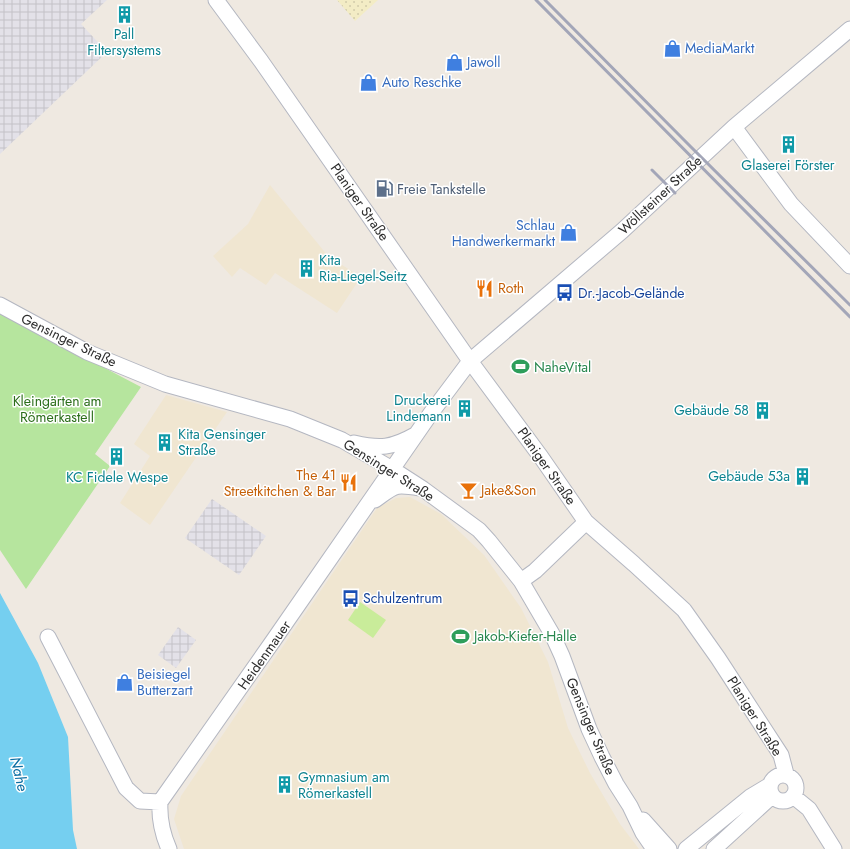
<svg xmlns="http://www.w3.org/2000/svg" width="850" height="849" viewBox="0 0 850 849" font-family="Jost,sans-serif">
<style>
.industrial{fill:url(#industrial-grid)}
.education{fill:#f0e6d1}
.sand{fill:url(#sand-dots)}
.garden{fill:#b6e59e}
.pitch{fill:#c9ec9a}
.water{fill:#75cff0}
.lines{fill:none;stroke-linecap:round;stroke-linejoin:round}
.minor-casing{stroke:#b4b7c1;stroke-width:17}
.minor{stroke:#fff;stroke-width:15}
.rail{stroke:#a3a6b8;stroke-width:3}
.labels{text-anchor:middle;dominant-baseline:central;stroke-width:3;stroke-linejoin:round;paint-order:stroke}
.culture-label{font-size:14px;fill:#0d838f;stroke:#fff}
.shop-label{font-size:14px;fill:#366cbe;stroke:#fff;text-anchor:start}
.service-label{font-size:14px;fill:#4e5e75;stroke:#fff;text-anchor:start}
.street-label{font-size:14px;fill:#2e2e2e;stroke:#fff}
.food-label{font-size:14px;fill:#c56008;stroke:#fff;text-anchor:start}
.transit-label{font-size:14px;fill:#164399;stroke:#fff;text-anchor:start}
.leisure-label{font-size:14px;fill:#27864d;stroke:#fff;text-anchor:start}
.park-label{font-size:14px;fill:#2c6e1b;stroke:#fff}
.water-label{font-size:15px;font-style:italic;fill:#0d6fa3;stroke:#fff}
</style>
<defs>
<pattern id="industrial-grid" width="8" height="8" patternUnits="userSpaceOnUse"><rect width="8" height="8" fill="#e3e1e8"/><path d="M0 4h8M4 0v8" fill="none" stroke="#c3c1c7"/></pattern>
<pattern id="sand-dots" width="8" height="8" patternUnits="userSpaceOnUse"><rect width="8" height="8" fill="#f3ecc5"/><path d="M2 2h.1M6 6h.1" fill="none" stroke="#d1cbaa" stroke-width="1.8" stroke-linecap="round"/></pattern>
</defs>
<rect width="100%" height="100%" fill="#efe9e1"/>
<path class="industrial" d="M0 0H107L81 24 107 52 0 154Z
M212 499 266 536 239 575 185 538Z
M178 627 196 640 176 668 158 655Z"/>
<path class="education" d="M270 185 328 256 361 277 337 313 275 273 266 285 240 268 232 277 213 256 248 224Z
M166 395 227 412 150 525 120 503 150 456 134 444Z
M410 497 441 514 484 555 521 608 548 662 568 728 590 773 620 824 639 849H184L174 819 181 796 377 508 396 498Z"/>
<path class="sand" d="M337 0H378L355 21Z"/>
<path class="garden" d="M0 313 141 387 95 454 110 466 26 589 0 550Z"/>
<path class="pitch" d="M360 602 386 620 373 638 348 620Z"/>
<path class="water" d="M0 593 38 663 68 737 73 830 77 849H0Z"/>
<g class="lines">
<defs>
<path id="minor" d="M216 0 261 61 470 361 541 457 586 522 634 564 684 610 718 658 781 755 786 774
M734 127 791 204 850 266
M0 305 87 352 165 384 290 419 342 440 392 469 423 489 479 530 489 541 521 581 552 634 562 656 589 729 602 757 616 784 630 806 643 833 654 849
M354 443C380 449 392 448 415 435
M375 500C396 485 394 484 420 488
M521 581 535 571 586 522
M48 637 126 788 140 801 160 802
M770 788a13 13 0 1 1 26 0a13 13 0 1 1-26 0Z
M793 796 809 809 834 849
M643 820 669 849
M169 849C162 833 159 819 160 802L273 641 431 413 470 361 622 231 734 127 850 29
M686 849 750 797 770 785
M714 849 772 796"/>
</defs>
<use href="#minor" class="minor-casing"/>
<use href="#minor" class="minor"/>
<path class="rail" d="M536 0 850 317
M545 0 691 147 850 305
M652 170 675 193"/>
</g>
<defs>
<symbol id="building-bare" viewBox="-9 -9 18 18"><path d="M-4-6H4V6H1V3H-1V6H-4ZM-2.5-4.3h1.7v1.8h-1.7ZM.8-4.3h1.7v1.8H.8ZM-2.5-1h1.7V.8h-1.7ZM.8-1h1.7V.8H.8Z" fill="#0f9aa8" stroke="#fff" stroke-width="2.5" paint-order="stroke"/></symbol>
<symbol id="shop-bare" viewBox="-9 -9 18 18"><path d="M-5-2.5h2.3a2.7 3.5 0 0 1 5.4 0H5L5.5 6h-11ZM-1.5-2.5h3a1.5 2.3 0 0 0-3 0Z" fill="#3f7fe0" stroke="#fff" stroke-width="2.5" paint-order="stroke"/></symbol>
<symbol id="fuel-bare" viewBox="-9 -9 18 18"><path d="M-5.5-6h7V0h2V4h1.3V-2.5L3-4.5l.8-.8L6-3V5H2.5V1h-1V6h-7ZM-4.2-4.7v3.2H.2V-4.7Z" fill="#5c6f8a" stroke="#fff" stroke-width="2.5" paint-order="stroke"/></symbol>
<symbol id="restaurant-bare" viewBox="-9 -9 18 18"><path d="M-5-6h1v4h1v-4h1v4h1v-4h1v5L-1.5 .5V6h-2V.5L-5-1ZM5-6V6H3V1.5H1.5Q1.5-4 5-6Z" fill="#e8710a" stroke="#fff" stroke-width="2.5" paint-order="stroke"/></symbol>
<symbol id="bus-bare" viewBox="-9 -9 18 18"><path d="M-5-6H5V4H4V6H2V4H-2V6H-4V4H-5ZM-3.5-4V0h7V-4ZM-3.5 1.2v1.5H-2V1.2ZM2 1.2v1.5H3.5V1.2Z" fill="#1a4fb4" stroke="#fff" stroke-width="2.5" paint-order="stroke"/></symbol>
<symbol id="stadium-bare" viewBox="-9 -9 18 18"><path d="M0-5a6.5 5 0 1 0 0 10a6.5 5 0 1 0 0-10ZM-3.5-1.8h7v3.6h-7Z" fill="#2e9e5b" stroke="#fff" stroke-width="2.5" paint-order="stroke"/></symbol>
<symbol id="bar-bare" viewBox="-9 -9 18 18"><path d="M-6-5H6L.8 .8V4.5H3.5V6h-7V4.5H-.8V.8Z" fill="#e8710a" stroke="#fff" stroke-width="2.5" paint-order="stroke"/></symbol>
</defs>
<g fill-rule="evenodd">
<use href="#building-bare" x="112" y="2" width="25" height="25"/>
<use href="#shop-bare" x="660" y="36" width="25" height="25"/>
<use href="#shop-bare" x="442" y="50" width="25" height="25"/>
<use href="#shop-bare" x="356" y="70" width="25" height="25"/>
<use href="#building-bare" x="776" y="132" width="25" height="25"/>
<use href="#fuel-bare" x="372" y="176" width="25" height="25"/>
<use href="#shop-bare" x="556" y="220" width="25" height="25"/>
<use href="#building-bare" x="294" y="256" width="25" height="25"/>
<use href="#restaurant-bare" x="472" y="276" width="25" height="25"/>
<use href="#bus-bare" x="552" y="280" width="25" height="25"/>
<use href="#stadium-bare" x="508" y="354" width="25" height="25"/>
<use href="#building-bare" x="452" y="396" width="25" height="25"/>
<use href="#building-bare" x="750" y="398" width="25" height="25"/>
<use href="#building-bare" x="152" y="430" width="25" height="25"/>
<use href="#building-bare" x="104" y="444" width="25" height="25"/>
<use href="#building-bare" x="790" y="464" width="25" height="25"/>
<use href="#restaurant-bare" x="336" y="470" width="25" height="25"/>
<use href="#bar-bare" x="456" y="478" width="25" height="25"/>
<use href="#bus-bare" x="338" y="586" width="25" height="25"/>
<use href="#stadium-bare" x="448" y="624" width="25" height="25"/>
<use href="#shop-bare" x="112" y="670" width="25" height="25"/>
<use href="#building-bare" x="272" y="772" width="25" height="25"/>
</g>
<g class="labels">
<g class="culture-label">
<text x="124" y="34">Pall<tspan x="124" dy="16">Filtersystems</tspan></text>
<text x="788" y="165">Glaserei Förster</text>
<text x="319" y="260" text-anchor="start">Kita<tspan x="319" dy="16">Ria-Liegel-Seitz</tspan></text>
<text x="451" y="400" text-anchor="end">Druckerei<tspan x="451" dy="16">Lindemann</tspan></text>
<text x="749" y="410" text-anchor="end">Gebäude 58</text>
<text x="178" y="434" text-anchor="start">Kita Gensinger<tspan x="178" dy="16">Straße</tspan></text>
<text x="790" y="476" text-anchor="end">Gebäude 53a</text>
<text x="117" y="477">KC Fidele Wespe</text>
<text x="298" y="777" text-anchor="start">Gymnasium am<tspan x="298" dy="16">Römerkastell</tspan></text>
</g>
<g class="shop-label">
<text x="685" y="48">MediaMarkt</text>
<text x="467" y="62">Jawoll</text>
<text x="382" y="82">Auto Reschke</text>
<text x="555" y="225" text-anchor="end">Schlau<tspan x="555" dy="16">Handwerkermarkt</tspan></text>
<text x="137" y="674">Beisiegel<tspan x="137" dy="16">Butterzart</tspan></text>
</g>
<g class="service-label">
<text x="397" y="189">Freie Tankstelle</text>
</g>
<g class="street-label">
<text transform="translate(660 195) rotate(-43)">Wöllsteiner Straße</text>
<text transform="translate(360 202) rotate(55)">Planiger Straße</text>
<text transform="translate(69 340) rotate(26)">Gensinger Straße</text>
<text transform="translate(547 466) rotate(55)">Planiger Straße</text>
<text transform="translate(389 470) rotate(32)">Gensinger Straße</text>
<text transform="translate(264 655) rotate(-55)">Heidenmauer</text>
<text transform="translate(755 716) rotate(58)">Planiger Straße</text>
<text transform="translate(591 726) rotate(67)">Gensinger Straße</text>
</g>
<g class="food-label">
<text x="498" y="288">Roth</text>
<text x="336" y="475" text-anchor="end">The 41<tspan x="336" dy="16">Streetkitchen &amp; Bar</tspan></text>
<text x="481" y="490">Jake&amp;Son</text>
</g>
<g class="transit-label">
<text x="578" y="293">Dr.-Jacob-Gelände</text>
<text x="363" y="598">Schulzentrum</text>
</g>
<g class="leisure-label">
<text x="534" y="367">NaheVital</text>
<text x="474" y="636">Jakob-Kiefer-Halle</text>
</g>
<g class="park-label">
<text x="57" y="401">Kleingärten am<tspan x="57" dy="16">Römerkastell</tspan></text>
</g>
<g class="water-label">
<text transform="translate(19 774) rotate(76)">Nahe</text>
</g>
</g>
</svg>
